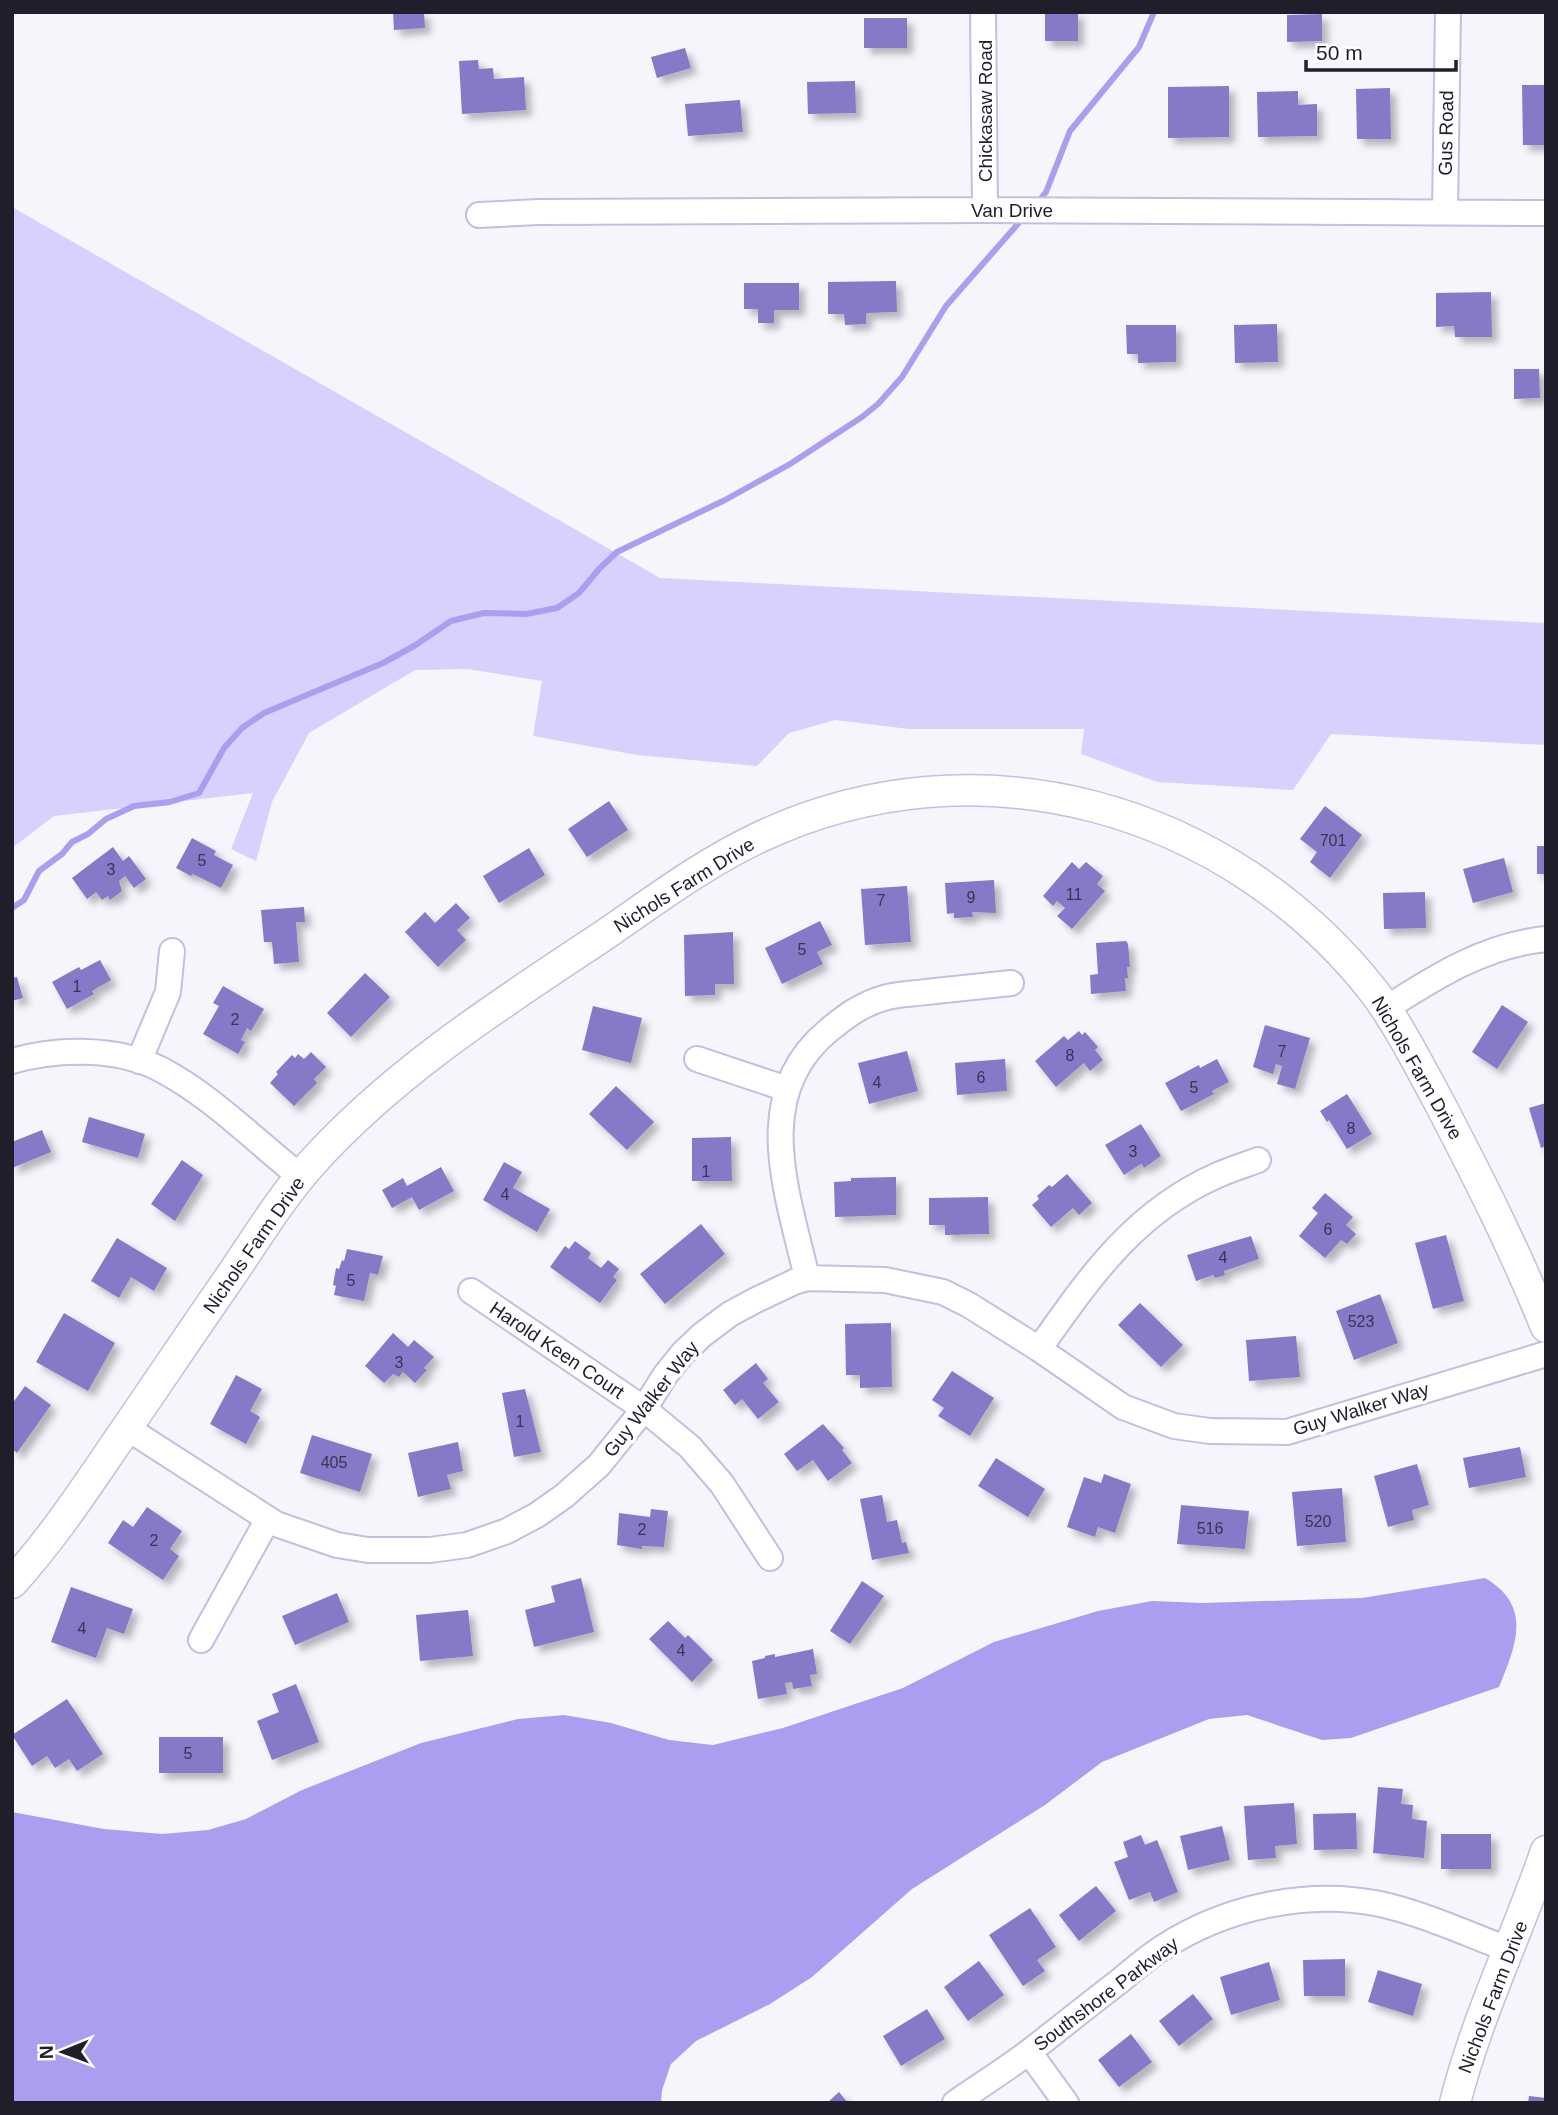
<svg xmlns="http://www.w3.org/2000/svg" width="1558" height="2115" viewBox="0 0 1558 2115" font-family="Helvetica,sans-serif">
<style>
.green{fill:#d6d1fd}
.water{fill:#aa9ef0}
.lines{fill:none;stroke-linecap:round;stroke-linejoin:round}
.stream{stroke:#aa9ef0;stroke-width:6}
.building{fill:#8579c8;filter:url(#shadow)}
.minor-casing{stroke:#c2bfe0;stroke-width:28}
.tertiary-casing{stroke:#c2bfe0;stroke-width:33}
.minor{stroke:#fff;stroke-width:24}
.tertiary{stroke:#fff;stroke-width:30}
.labels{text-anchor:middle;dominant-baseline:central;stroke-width:7;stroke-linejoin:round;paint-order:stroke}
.number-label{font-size:16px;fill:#393552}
.street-label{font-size:19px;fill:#201e2b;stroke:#fff}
</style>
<defs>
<filter id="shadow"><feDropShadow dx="6" dy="6" stdDeviation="3.5" flood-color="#0004"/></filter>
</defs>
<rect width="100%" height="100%" fill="#f5f5fc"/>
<path class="green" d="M12 207 660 578 1546 623V745L1331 734 1293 790 1157 782 1081 754 1084 729H909L835 720 789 733 757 766 637 755 533 736 542 681 468 669 415 670 309 733 272 802 256 861 231 849 253 793 54 816 12 848Z"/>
<path class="water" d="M1485 1578C1533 1606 1516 1645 1499 1687L1351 1738 1322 1740 1247 1715 1209 1719 1102 1762 1045 1805 912 1889 812 1977 770 2004 696 2041 671 2064 662 2090 661 2103H12V1812L104 1829 162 1834 208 1830 246 1819 302 1790 421 1743 518 1719 564 1715 611 1723 669 1740 713 1745 783 1728 903 1688 994 1642 1098 1611 1152 1601 1203 1603 1362 1598Z"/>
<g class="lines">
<path class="stream" d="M1038 202 1046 192 1070 131 1139 47 1154 12
M12 908 24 900 39 871 62 854 72 842 88 834 106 819 134 806 170 802 199 793 224 748 242 728 264 713 383 663 414 646 451 621 484 613 526 614 557 608 579 593 599 569 617 552 725 500 790 464 862 417 878 404 902 377 946 306 1023 218"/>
</g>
<path class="building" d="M393 12H424L425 28 394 30Z
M1045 12H1078V41H1045Z
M1322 14V41L1287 42V15Z
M864 18H907V48H864Z
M685 48 691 68 657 78 651 57Z
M478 60 479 69 493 68 494 79 524 77 526 110 462 114 459 61Z
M855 81 856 113 808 114 807 82Z
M1522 85H1546V145H1523Z
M1229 86V137L1168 138V87Z
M1390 88 1391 139H1357L1356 89Z
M1298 91V105L1317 104V136L1258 137 1257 92Z
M740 100 743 132 688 136 685 104Z
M896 281 897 312 866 313V324L845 325 844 314H828V282Z
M744 283H799V310H774V323H758V309H744Z
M1491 292 1492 337H1455L1454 326 1436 327V293Z
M1277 324 1278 362 1235 363 1234 325Z
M1126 325H1176V362L1138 363V354H1127Z
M1514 369H1539L1540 398 1514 399Z
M609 801 628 830 587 857 568 829Z
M1325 806 1362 835 1330 878 1310 862 1317 852 1300 839Z
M192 838 216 851 214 855 233 865 221 888 193 874 191 876 176 868Z
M1537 846H1546V874H1537Z
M113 847 123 861 129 856 146 879 134 888 125 876 119 881 122 891 110 900 108 896 102 900 96 892 87 899 72 878Z
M529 848 545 875 499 903 483 876Z
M1504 858 1513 892 1473 903 1463 869Z
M1072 862 1079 869 1086 862 1103 876 1097 884 1105 891 1072 929 1057 916 1065 908 1057 901 1053 906 1043 896Z
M994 880 996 913 972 912 973 917 954 918V913L947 914 945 883Z
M907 886 911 942 865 945 861 889Z
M1425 892 1426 928 1384 929 1383 893Z
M456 903 470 918 457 930 466 940 438 967 405 932 425 912 435 923Z
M304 907 305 922H296L299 962 274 964 272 942H264L261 910Z
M820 921 832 945 817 952 823 964 782 984 765 948Z
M733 932 734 984H715V995L685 996 684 935Z
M1126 941 1128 944 1130 967H1127L1128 978H1125L1126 991 1091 994 1090 975 1098 974 1096 943Z
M100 960 111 980 92 991 94 994 67 1009 52 982 79 967 81 970Z
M365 973 390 997 351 1037 327 1013Z
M17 977 23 998 12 1001V978Z
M223 986 264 1009 251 1031 247 1028 241 1040 245 1042 238 1054 203 1034 219 1006 213 1003Z
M1502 1005 1528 1022 1497 1069 1472 1052Z
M593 1006 642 1018 631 1063 582 1050Z
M1265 1025 1310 1038 1295 1089 1277 1084 1282 1066 1276 1064 1273 1074 1253 1067Z
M1079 1031 1082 1035 1085 1032 1098 1047 1095 1050 1103 1060 1090 1071 1084 1063 1056 1087 1035 1061 1064 1036 1068 1040Z
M907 1051 918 1091 869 1104 858 1063Z
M311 1052 326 1067 314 1079 317 1083 294 1106 270 1083 278 1074 276 1072 292 1055 295 1058 298 1054 304 1059Z
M1005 1059 1007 1091 957 1095 955 1063Z
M1217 1059 1229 1082 1212 1091 1214 1094 1181 1111 1165 1083 1199 1065 1200 1068Z
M616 1086 654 1122 627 1150 589 1114Z
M1347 1094 1372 1134 1347 1149 1329 1120 1327 1122 1320 1111Z
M1546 1103V1146L1541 1148 1529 1108Z
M89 1117 145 1134 138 1158 82 1142Z
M1141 1124 1161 1156 1144 1168 1142 1164 1139 1165 1124 1175 1105 1145Z
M42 1130 51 1152 12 1168V1142Z
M731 1137 732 1181H692V1138Z
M182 1160 203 1175 175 1221 151 1204Z
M504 1162 522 1172 513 1188 550 1209 537 1232 483 1200Z
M441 1167 454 1191 419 1210 412 1197 392 1208 382 1190 403 1178 407 1186Z
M1067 1174 1092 1203 1079 1215 1073 1208 1051 1227 1032 1205 1039 1199 1037 1196 1049 1185 1052 1187Z
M896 1177V1215L835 1217 834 1182 851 1181V1178Z
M1325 1193 1353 1217 1346 1225 1356 1234 1347 1244 1341 1240 1325 1258 1299 1236 1318 1213 1312 1208Z
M988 1197 989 1234 945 1235V1225H929V1198Z
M701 1224 725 1254 665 1304 640 1274Z
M1446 1235 1464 1301 1433 1309 1415 1243Z
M1251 1236 1259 1259 1224 1271 1225 1275 1215 1278 1213 1275 1196 1281 1187 1255Z
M117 1238 167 1268 154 1291 131 1277 119 1298 91 1281Z
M575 1241 591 1253 588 1258 601 1268 608 1260 619 1269 613 1277 617 1280 600 1303 550 1267 565 1246 569 1249Z
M347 1249 383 1256 378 1275 370 1273 364 1301 334 1295 336 1286 333 1285 336 1268 339 1269 342 1260 344 1261Z
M1380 1294 1398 1343 1354 1360 1336 1311Z
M1140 1303 1183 1345 1161 1367 1118 1325Z
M64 1313 115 1343 88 1391 36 1362Z
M891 1323 892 1387 860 1388V1375H846L845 1324Z
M393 1333 408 1347 414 1340 434 1357 424 1368 427 1370 415 1383 403 1372 399 1377 393 1374 384 1383 365 1366Z
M1296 1336 1300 1377 1249 1381 1246 1340Z
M756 1363 768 1379 763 1383 779 1402 758 1419 742 1399 735 1405 723 1390Z
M952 1371 994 1398 970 1436 938 1416 944 1408 932 1400Z
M236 1375 262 1389 250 1411 260 1417 246 1444 210 1424Z
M25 1386 51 1405 17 1453 12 1449V1404Z
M525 1389 541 1452 514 1457 502 1393Z
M823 1424 844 1448 842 1450 852 1463 828 1481 813 1460 797 1471 784 1454Z
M312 1435 372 1454 360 1492 300 1473Z
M458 1442 463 1471 447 1475 451 1489 418 1497 408 1453Z
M1520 1447 1526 1477 1469 1488 1463 1458Z
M996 1458 1045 1489 1028 1517 978 1486Z
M1417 1464 1429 1505 1412 1510 1414 1520 1388 1527 1374 1476Z
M1104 1474 1131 1484 1115 1533 1098 1527 1095 1537 1067 1527 1084 1477 1101 1483Z
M1342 1488 1346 1542 1297 1546 1292 1492Z
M882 1495 887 1522 897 1520 902 1543 906 1542 909 1553 872 1560 860 1499Z
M1181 1505 1249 1511 1245 1549 1177 1544Z
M147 1507 182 1531 170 1549 179 1556 163 1580 108 1543 123 1520 133 1527Z
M651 1509 668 1511 664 1547 642 1546V1549L617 1545 619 1513 650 1517Z
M581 1578 594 1632 534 1647 525 1610 555 1602 551 1586Z
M862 1581 884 1596 850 1644 830 1631Z
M71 1587 133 1609 124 1634 107 1628 96 1658 51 1642Z
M337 1593 349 1622 295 1645 282 1616Z
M468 1610 473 1656 420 1661 416 1615Z
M668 1621 685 1638 688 1635 713 1660 692 1682 649 1639Z
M813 1649 817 1674 810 1675 812 1686 793 1689 792 1682 785 1683 787 1694 758 1699 752 1661 765 1658V1656L775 1654V1657Z
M296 1684 319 1742 272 1760 257 1721 279 1712 272 1694Z
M67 1699 103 1754 77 1771 69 1759 55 1768 47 1756 32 1766 12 1735Z
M159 1737H223V1773H159Z
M1378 1787 1403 1789 1401 1804 1413 1805 1412 1819 1427 1821 1424 1858 1373 1853Z
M1294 1803 1297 1844 1275 1846 1276 1858 1248 1860 1244 1806Z
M1356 1813 1357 1849 1314 1850 1313 1814Z
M1222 1826 1230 1860 1188 1870 1180 1836Z
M1441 1834H1491V1869H1441Z
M1141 1835 1145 1845 1157 1840 1178 1892 1154 1902 1150 1892 1129 1900 1114 1862 1128 1857 1123 1842Z
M1096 1886 1116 1911 1079 1941 1059 1915Z
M1030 1908 1056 1947 1037 1960 1045 1971 1023 1986 989 1935Z
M1345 1959V1996H1304L1303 1960Z
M979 1961 1004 1995 968 2021 944 1987Z
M1269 1962 1280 2000 1231 2015 1220 1977Z
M1378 1970 1422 1984 1413 2016 1368 2002Z
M1193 1994 1213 2019 1179 2046 1159 2021Z
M927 2009 945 2039 901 2066 883 2036Z
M1131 2034 1152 2062 1119 2087 1098 2060Z
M839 2092 848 2103H827Z
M1529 2096 1546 2098V2103H1528Z"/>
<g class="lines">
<defs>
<path id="minor" d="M983 12 985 210
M1445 212 1448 12
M479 215 538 212 985 210 1546 213
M1385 1009C1435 977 1485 945 1546 939
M697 1059 787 1089
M12 1061C57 1048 117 1047 160 1069 212 1096 255 1141 301 1177
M139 1061 168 992 172 951
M807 1278C788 1194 749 1095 829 1030 846 1016 862 1004 884 998 897 994 912 994 926 992 954 989 982 986 1011 983
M471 1291 644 1409 690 1447 722 1484 770 1558
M1039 1349C1089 1278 1135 1211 1218 1175 1231 1169 1245 1165 1258 1160
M127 1428 276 1524 337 1545 368 1550H430L467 1545 507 1531 537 1515 564 1496 599 1465 644 1409 666 1374 683 1353 702 1335 730 1314 756 1300 794 1282 807 1278 885 1280 943 1292 969 1305 1039 1349 1123 1407 1174 1426 1210 1431 1287 1432 1546 1354
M201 1640 268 1519
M1029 2052 1066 2103
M955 2103C981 2085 1008 2068 1033 2049 1062 2026 1091 2003 1121 1980 1134 1969 1148 1957 1162 1948 1225 1907 1307 1889 1380 1904 1425 1914 1467 1934 1510 1950"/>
<path id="tertiary" d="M12 1583C51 1540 83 1492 115 1445 153 1390 191 1333 230 1277 256 1239 280 1199 311 1164 393 1073 496 1007 597 940 650 904 702 864 760 837 977 735 1229 806 1375 993 1400 1027 1420 1067 1440 1104 1478 1177 1515 1250 1546 1327
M1455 2103C1477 2016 1517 1935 1546 1851"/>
</defs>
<use href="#minor" class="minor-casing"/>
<use href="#tertiary" class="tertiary-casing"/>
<use href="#minor" class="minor"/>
<use href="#tertiary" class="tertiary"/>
</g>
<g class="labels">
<g class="number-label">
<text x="1333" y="840">701</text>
<text x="202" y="860">5</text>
<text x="111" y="869">3</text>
<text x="1074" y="894">11</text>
<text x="971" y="897">9</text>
<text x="881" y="900">7</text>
<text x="802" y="949">5</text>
<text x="77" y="986">1</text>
<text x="235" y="1019">2</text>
<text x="1282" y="1051">7</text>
<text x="1070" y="1055">8</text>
<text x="981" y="1077">6</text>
<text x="877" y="1082">4</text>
<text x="1194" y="1087">5</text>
<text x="1351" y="1128">8</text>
<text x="1133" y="1151">3</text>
<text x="706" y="1171">1</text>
<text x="505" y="1194">4</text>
<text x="1328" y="1229">6</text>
<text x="1223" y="1257">4</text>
<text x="351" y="1280">5</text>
<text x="1361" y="1321">523</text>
<text x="399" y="1362">3</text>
<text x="520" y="1421">1</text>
<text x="334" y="1462">405</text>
<text x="1318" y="1521">520</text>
<text x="1210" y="1528">516</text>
<text x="642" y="1529">2</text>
<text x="154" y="1540">2</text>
<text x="82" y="1628">4</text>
<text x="681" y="1650">4</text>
<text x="188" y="1753">5</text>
</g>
<g class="street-label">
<text transform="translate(985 111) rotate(-90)">Chickasaw Road</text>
<text transform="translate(1446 133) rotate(-89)">Gus Road</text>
<text x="1012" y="210">Van Drive</text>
<text transform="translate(684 885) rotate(-32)">Nichols Farm Drive</text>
<text transform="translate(1417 1068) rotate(60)">Nichols Farm Drive</text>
<text transform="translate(254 1245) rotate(-55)">Nichols Farm Drive</text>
<text transform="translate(557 1350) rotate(34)">Harold Keen Court</text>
<text transform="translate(651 1399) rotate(-52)">Guy Walker Way</text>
<text transform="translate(1361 1409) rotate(-17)">Guy Walker Way</text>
<text transform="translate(1106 1994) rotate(-37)">Southshore Parkway</text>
<text transform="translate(1493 1997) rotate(-69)">Nichols Farm Drive</text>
</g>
</g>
<rect width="1558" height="2115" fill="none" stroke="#201e2b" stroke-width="28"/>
<g transform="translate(63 2052) rotate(269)" stroke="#ffffff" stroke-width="5" paint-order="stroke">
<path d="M0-5L12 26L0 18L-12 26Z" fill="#201e2b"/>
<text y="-10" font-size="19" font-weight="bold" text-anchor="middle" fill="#201e2b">N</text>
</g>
<path d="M1306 60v10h150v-10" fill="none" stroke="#201e2b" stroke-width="3.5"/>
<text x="1316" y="60" font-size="21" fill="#201e2b" stroke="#ffffff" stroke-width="5" paint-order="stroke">50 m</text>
</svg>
